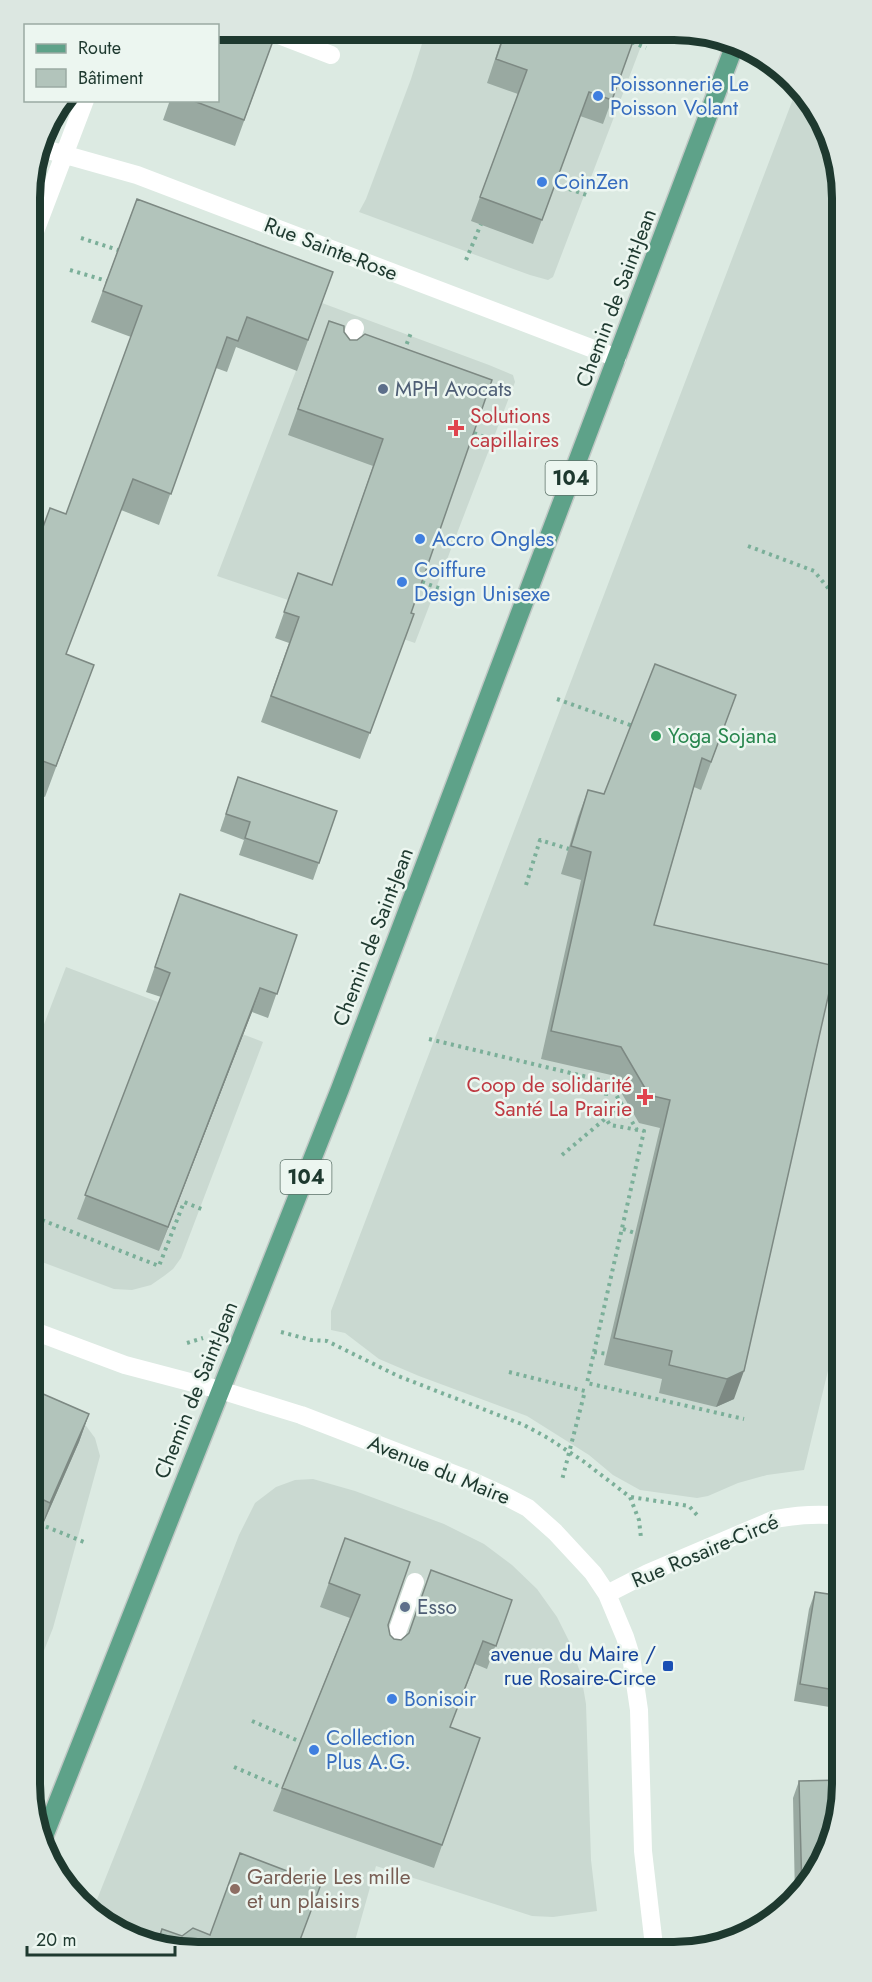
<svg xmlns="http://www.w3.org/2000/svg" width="872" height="1982" viewBox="0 0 872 1982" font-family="Jost,sans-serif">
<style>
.built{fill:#cad9d1}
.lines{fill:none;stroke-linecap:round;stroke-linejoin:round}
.primary-casing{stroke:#c0c8c5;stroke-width:21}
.path{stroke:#7baf99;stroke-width:4;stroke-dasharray:3 4.5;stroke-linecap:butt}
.service{stroke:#fff;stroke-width:18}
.minor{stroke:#fff;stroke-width:18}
.primary{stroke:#5ea289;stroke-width:18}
.wall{fill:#99a9a1}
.shaded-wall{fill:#7d8983}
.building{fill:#b2c4bb;stroke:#7d8983;stroke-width:1.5}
.shop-dot{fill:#3f7fe0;stroke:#ecf6f0;stroke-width:2}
.service-dot{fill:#5c6f8a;stroke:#ecf6f0;stroke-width:2}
.health-dot{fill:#e0444e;stroke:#ecf6f0;stroke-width:2}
.leisure-dot{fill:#2e9e5b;stroke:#ecf6f0;stroke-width:2}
.transit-dot{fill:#1a4fb4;stroke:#ecf6f0;stroke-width:2}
.education-dot{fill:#8d6e63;stroke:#ecf6f0;stroke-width:2}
.labels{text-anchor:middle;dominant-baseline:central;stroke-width:5;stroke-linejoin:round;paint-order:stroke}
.shield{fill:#ecf6f0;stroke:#5c7269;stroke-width:1.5}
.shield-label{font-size:20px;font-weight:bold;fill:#1e392f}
.shop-label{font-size:21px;fill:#366cbe;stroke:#ecf6f0;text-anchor:start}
.street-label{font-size:21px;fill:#1e392f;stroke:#ecf6f0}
.service-label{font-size:21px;fill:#4e5e75;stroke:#ecf6f0;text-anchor:start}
.health-label{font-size:21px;fill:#be3a42;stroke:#ecf6f0;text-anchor:start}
.leisure-label{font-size:21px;fill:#27864d;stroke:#ecf6f0;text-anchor:start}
.transit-label{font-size:21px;fill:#164399;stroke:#ecf6f0;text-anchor:end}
.education-label{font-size:21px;fill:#785e54;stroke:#ecf6f0;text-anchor:start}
.rim{fill:none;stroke:#1e392f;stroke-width:8}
</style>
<rect width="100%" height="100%" fill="#dceae2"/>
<path class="built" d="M426 31 646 33 553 277 548 280 530 275 359 212 366 199 411 79Z
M796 91 836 155 840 1321 804 1470 767 1475 738 1483 708 1496 697 1498 640 1490 613 1475 589 1455 527 1416 419 1376 379 1359 345 1333 331 1330V1311Z
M322 303 489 365 513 375 515 382 415 643 217 576Z
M66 967 263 1042 181 1258 173 1269 164 1276 151 1285 132 1290 114 1289 34 1259 33 1053Z
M34 1401 81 1419 95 1438 100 1456 53 1628 35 1673Z
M313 1479 355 1491 444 1524 484 1544 512 1565 537 1589 557 1617 570 1643 581 1675 586 1704 591 1860 597 1911 553 1917 532 1916 376 1866 353 1948 166 1949 92 1912 142 1787 239 1535 255 1503 276 1487 295 1480Z"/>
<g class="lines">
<defs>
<path id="primary" d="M43 1839 340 1089 734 47"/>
</defs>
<use href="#primary" class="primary-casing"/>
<path class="path" d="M632 42 646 48
M611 100 625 104
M555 184 589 196
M81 238 118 250
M466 260 481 224
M70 270 107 281
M404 351 412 330
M474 433 497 442
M436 540 457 547
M748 546 814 571 838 600
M422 582 441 589
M557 699 633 726
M526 885 540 840 569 849
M429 1039 608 1082 603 1114 610 1125 644 1131 587 1383 744 1419
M609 1083 637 1130
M562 1155 606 1118 629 1105
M42 1220 159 1266 184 1202 204 1210
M623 1229 635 1233
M281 1332 311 1340 327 1341 398 1376 524 1425 548 1438 583 1461 630 1497 639 1520 641 1538
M187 1343 203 1338
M594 1352 607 1354
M509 1372 585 1391 562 1480
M631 1497 689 1506 697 1515
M35 1528 40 1530 42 1525 84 1542
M252 1721 301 1742
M234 1767 283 1788"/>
<path class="service" d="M266 30 331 55
M345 356 355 328
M390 1652 415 1582"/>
<path class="minor" d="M41 148 137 175 617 358
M31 242 85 100
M34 1331 125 1365 220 1390 301 1415 472 1481 505 1496 528 1508 555 1532 593 1573 607 1594 625 1637 631 1656 639 1710 643 1851 654 1946
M607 1594 648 1573 775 1519C797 1515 818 1513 841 1516"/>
<use href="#primary" class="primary"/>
</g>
<path class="wall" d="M277 30 235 146 163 120 170 100H218Z
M504 32 636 33 603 124 580 116 533 244 471 221 518 94 487 83Z
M137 199 333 272 297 371 236 347 227 372 216 368 159 525 121 510 66 654 94 665 45 797 32 792V557L66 514 131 337 91 322Z
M329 321 344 332 350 340H357L365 334 411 613 414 614 360 759 261 722 289 643 275 638 298 573 332 585 373 466 288 435Z
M838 687V713L831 705Z
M736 695 701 790 694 787 654 925 734 1399 716 1407 659 1393 662 1379 604 1365 660 1128 639 1123 611 1075 541 1059 581 880 561 874 578 817 588 790 604 794Z
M238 777 337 811 313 880 239 855 244 840 220 831Z
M180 894 297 935 268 1018 252 1012 159 1251 77 1219 161 997 146 992Z
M34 1390 89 1414 79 1442 40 1531 35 1528Z
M345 1538 388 1625 390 1635 394 1639 401 1640 512 1600 487 1669 475 1664 450 1727 480 1738 434 1868 273 1811 350 1618 320 1607Z
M815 1592 841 1596V1709L794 1701 809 1609Z
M799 1781 829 1848 800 1894 795 1898 793 1798Z"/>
<path class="shaded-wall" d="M260 988 252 1012 159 1251 168 1227Z
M744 1371 734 1399 716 1407 727 1379Z
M89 1414 79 1442 40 1531 50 1503Z"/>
<path class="building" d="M218 30H277L244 120 191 100H218Z
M505 32 636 33 612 100 589 92 542 220 480 197 527 70 496 59Z
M137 199 333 272 308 340 247 317 238 341 227 337 171 494 133 479 66 654 94 665 56 766 32 757V557L50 508 66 514 142 306 103 291Z
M329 321 344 326V332L350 340H357L365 334 492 380 411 613 414 614 370 733 271 696 299 617 284 612 298 573 332 585 383 439 298 409Z
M655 664 736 695 711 762 702 758 654 925 835 966 744 1371 727 1379 669 1365 672 1351 614 1338 670 1100 649 1095 621 1047 551 1031 591 852 571 846 588 790 604 794Z
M238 777 337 811 319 863 245 838 250 822 226 814Z
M180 894 297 935 277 994 260 988 168 1227 85 1195 170 973 155 967Z
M34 1390 89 1414 50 1503 35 1496Z
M345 1538 410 1562 388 1625 390 1635 394 1639 401 1640 409 1633 431 1570 512 1600 496 1646 483 1641 450 1727 480 1738 442 1845 282 1788 360 1595 329 1583Z
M815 1592 841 1596V1691L800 1684Z
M842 1780V1795L829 1848 802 1892 799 1781Z
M240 1853 321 1884 297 1948 166 1949 157 1944 162 1929 182 1936 193 1928 210 1935Z"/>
<g class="shop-dot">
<circle cx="598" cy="96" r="6"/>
<circle cx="542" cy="182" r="6"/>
<circle cx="420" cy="539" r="6"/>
<circle cx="402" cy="582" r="6"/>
<circle cx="392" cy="1699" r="6"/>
<circle cx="314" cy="1750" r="6"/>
</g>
<g class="service-dot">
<circle cx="383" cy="389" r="6"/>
<circle cx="405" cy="1607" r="6"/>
</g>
<g class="health-dot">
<path d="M453 419h6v6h6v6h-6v6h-6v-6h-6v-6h6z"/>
<path d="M642 1088h6v6h6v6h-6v6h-6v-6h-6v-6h6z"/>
</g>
<circle class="leisure-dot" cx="656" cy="736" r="6"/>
<rect class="transit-dot" x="662" y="1660" width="12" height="12" rx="3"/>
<circle class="education-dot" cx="235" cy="1889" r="6"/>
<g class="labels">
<g class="shield">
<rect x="545.5" y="461" width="51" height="34" rx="4.5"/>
<rect x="280.5" y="1160" width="51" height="34" rx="4.5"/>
</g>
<g class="shield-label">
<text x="571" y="478">104</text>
<text x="306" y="1177">104</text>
</g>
<g class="shop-label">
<text x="610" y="84">Poissonnerie Le<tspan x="610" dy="24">Poisson Volant</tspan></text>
<text x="554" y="182">CoinZen</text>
<text x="432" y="539">Accro Ongles</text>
<text x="414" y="570">Coiffure<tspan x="414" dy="24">Design Unisexe</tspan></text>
<text x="404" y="1699">Bonisoir</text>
<text x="326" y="1738">Collection<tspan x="326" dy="24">Plus A.G.</tspan></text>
</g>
<g class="street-label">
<text transform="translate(331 249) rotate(21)">Rue Sainte-Rose</text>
<text transform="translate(616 298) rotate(-69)">Chemin de Saint-Jean</text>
<text transform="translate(373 937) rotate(-69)">Chemin de Saint-Jean</text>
<text transform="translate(196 1390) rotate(-68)">Chemin de Saint-Jean</text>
<text transform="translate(439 1470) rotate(22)">Avenue du Maire</text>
<text transform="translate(705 1551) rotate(-23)">Rue Rosaire-Circé</text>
</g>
<g class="service-label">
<text x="395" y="389">MPH Avocats</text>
<text x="417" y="1607">Esso</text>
</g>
<g class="health-label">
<text x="470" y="416">Solutions<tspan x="470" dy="24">capillaires</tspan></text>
<text x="632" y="1085" text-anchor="end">Coop de solidarité<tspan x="632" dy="24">Santé La Prairie</tspan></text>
</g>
<g class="leisure-label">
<text x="668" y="736">Yoga Sojana</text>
</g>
<g class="transit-label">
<text x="656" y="1654">avenue du Maire /<tspan x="656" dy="24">rue Rosaire-Circe</tspan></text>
</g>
<g class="education-label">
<text x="247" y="1877">Garderie Les mille<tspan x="247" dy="24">et un plaisirs</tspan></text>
</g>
</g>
<path d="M0 0H872V1982H0ZM198 40H674A158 158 0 0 1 832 198V1784A158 158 0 0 1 674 1942H198A158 158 0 0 1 40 1784V198A158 158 0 0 1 198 40Z" fill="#dce7e1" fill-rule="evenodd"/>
<path class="rim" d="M198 40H674A158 158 0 0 1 832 198V1784A158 158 0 0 1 674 1942H198A158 158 0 0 1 40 1784V198A158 158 0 0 1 198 40Z"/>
<rect x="24" y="24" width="195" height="78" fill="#ecf6f0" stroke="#9aaaa3" stroke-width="1.5"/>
<rect x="36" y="44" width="30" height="9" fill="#5ea289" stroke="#9aaaa3" stroke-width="1.5"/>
<text x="78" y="54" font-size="18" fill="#1e392f">Route</text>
<rect x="36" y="69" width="30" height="18" fill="#b2c4bb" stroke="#9aaaa3" stroke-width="1.5"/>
<text x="78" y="84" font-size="18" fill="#1e392f">Bâtiment</text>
<path d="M27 1946v9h148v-9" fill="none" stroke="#1e392f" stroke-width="3"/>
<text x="36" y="1946" font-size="18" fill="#1e392f" stroke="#ecf6f0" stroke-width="4.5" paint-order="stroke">20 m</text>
</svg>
